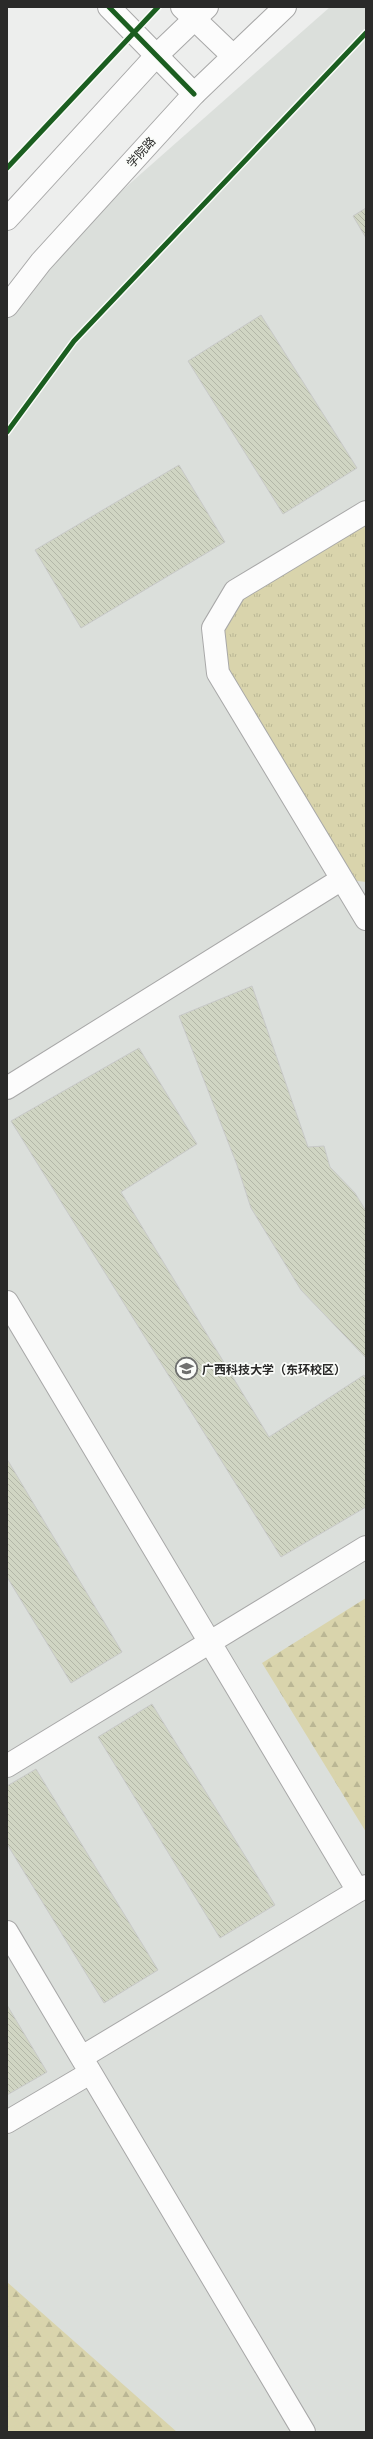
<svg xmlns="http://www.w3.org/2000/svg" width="373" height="2439" viewBox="0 0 373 2439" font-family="Lato,'Noto Sans SC',sans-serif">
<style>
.built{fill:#dbdfdb}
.grass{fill:url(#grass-tufts)}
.forest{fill:url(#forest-firs)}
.building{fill:url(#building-back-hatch);stroke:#c8c9c8}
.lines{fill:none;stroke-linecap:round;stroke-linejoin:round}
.minor-casing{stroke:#a8a8a8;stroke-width:24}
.major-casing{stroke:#a8a8a8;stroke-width:24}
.minor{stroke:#fcfcfc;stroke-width:22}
.major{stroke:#fcfcfc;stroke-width:22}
.cycleway-casing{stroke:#fafcf9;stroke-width:8}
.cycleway{stroke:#1b5e20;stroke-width:5}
.labels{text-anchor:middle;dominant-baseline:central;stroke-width:3.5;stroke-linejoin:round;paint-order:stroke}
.street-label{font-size:12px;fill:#2a2a29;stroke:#fafcf9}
.poi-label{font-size:12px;font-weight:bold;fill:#2a2a29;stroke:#fafcf9;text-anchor:start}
</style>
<defs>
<pattern id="grass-tufts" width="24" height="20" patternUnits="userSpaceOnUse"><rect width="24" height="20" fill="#d9d4ac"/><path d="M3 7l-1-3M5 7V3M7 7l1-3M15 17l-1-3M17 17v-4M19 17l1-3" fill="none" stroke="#bab694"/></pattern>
<pattern id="forest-firs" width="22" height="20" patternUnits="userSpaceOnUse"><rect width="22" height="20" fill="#d9d4ac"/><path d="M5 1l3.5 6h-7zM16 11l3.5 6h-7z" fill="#bab694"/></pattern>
<pattern id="building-back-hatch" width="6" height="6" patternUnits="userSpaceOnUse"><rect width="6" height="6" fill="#d0d5c3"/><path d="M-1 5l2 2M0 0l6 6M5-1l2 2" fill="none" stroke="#b3b7a8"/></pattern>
</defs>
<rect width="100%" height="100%" fill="#edeeed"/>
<path class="built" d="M330 7H366V2432H7V306L41 262Z"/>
<path class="grass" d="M366 512V882L342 879 218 673 213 628 235 591Z"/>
<path class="forest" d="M366 1598V1832L262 1663Z
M7 2282 177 2432H7Z"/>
<path class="building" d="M366 208V238L353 216Z
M261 315 357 468 283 514 188 361Z
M179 465 225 542 81 628 35 550Z
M252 986 308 1147 324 1146 330 1167 355 1193 366 1211V1358L301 1290 251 1208 237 1165 179 1016Z
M139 1048 197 1144 121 1192 269 1437 364 1375 366 1379V1507L281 1557 11 1121Z
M7 1459 122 1652 71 1683 7 1577Z
M152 1704 275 1905 220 1938 98 1737Z
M36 1769 158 1970 104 2003 7 1844V1786Z
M7 2005 47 2072 7 2095Z"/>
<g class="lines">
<defs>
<path id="minor" d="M109 7 194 94
M182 7 233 56
M366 512 235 591 213 628 218 673 366 919
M7 1088 342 879
M7 1302 358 1891
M7 1766 366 1547
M7 1932 304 2432
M82 2057 366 1886
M7 2122 90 2073"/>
<path id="major" d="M7 219 156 56 207 7
M7 306 41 262 194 94 285 7"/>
</defs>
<use href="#minor" class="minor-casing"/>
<use href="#major" class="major-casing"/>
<use href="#minor" class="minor"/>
<use href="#major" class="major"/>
<defs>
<path id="cycleway" d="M109 7 194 94
M7 168 158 7
M7 432 74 341 366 33"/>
</defs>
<use href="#cycleway" class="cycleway-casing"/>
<use href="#cycleway" class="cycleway"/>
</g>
<defs>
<symbol id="university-ring" viewBox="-11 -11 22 22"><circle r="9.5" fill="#fafcf9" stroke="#6e6f6e" stroke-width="1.5"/><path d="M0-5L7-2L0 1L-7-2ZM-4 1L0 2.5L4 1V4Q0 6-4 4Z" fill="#6e6f6e"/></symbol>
</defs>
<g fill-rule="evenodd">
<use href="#university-ring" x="174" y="1356" width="25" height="25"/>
</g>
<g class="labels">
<g class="street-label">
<text transform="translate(141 152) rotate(-48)">学院路</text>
</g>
<g class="poi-label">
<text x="202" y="1369">广西科技大学（东环校区）</text>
</g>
</g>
<rect width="373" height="2439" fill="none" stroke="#2a2a29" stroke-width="16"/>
</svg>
